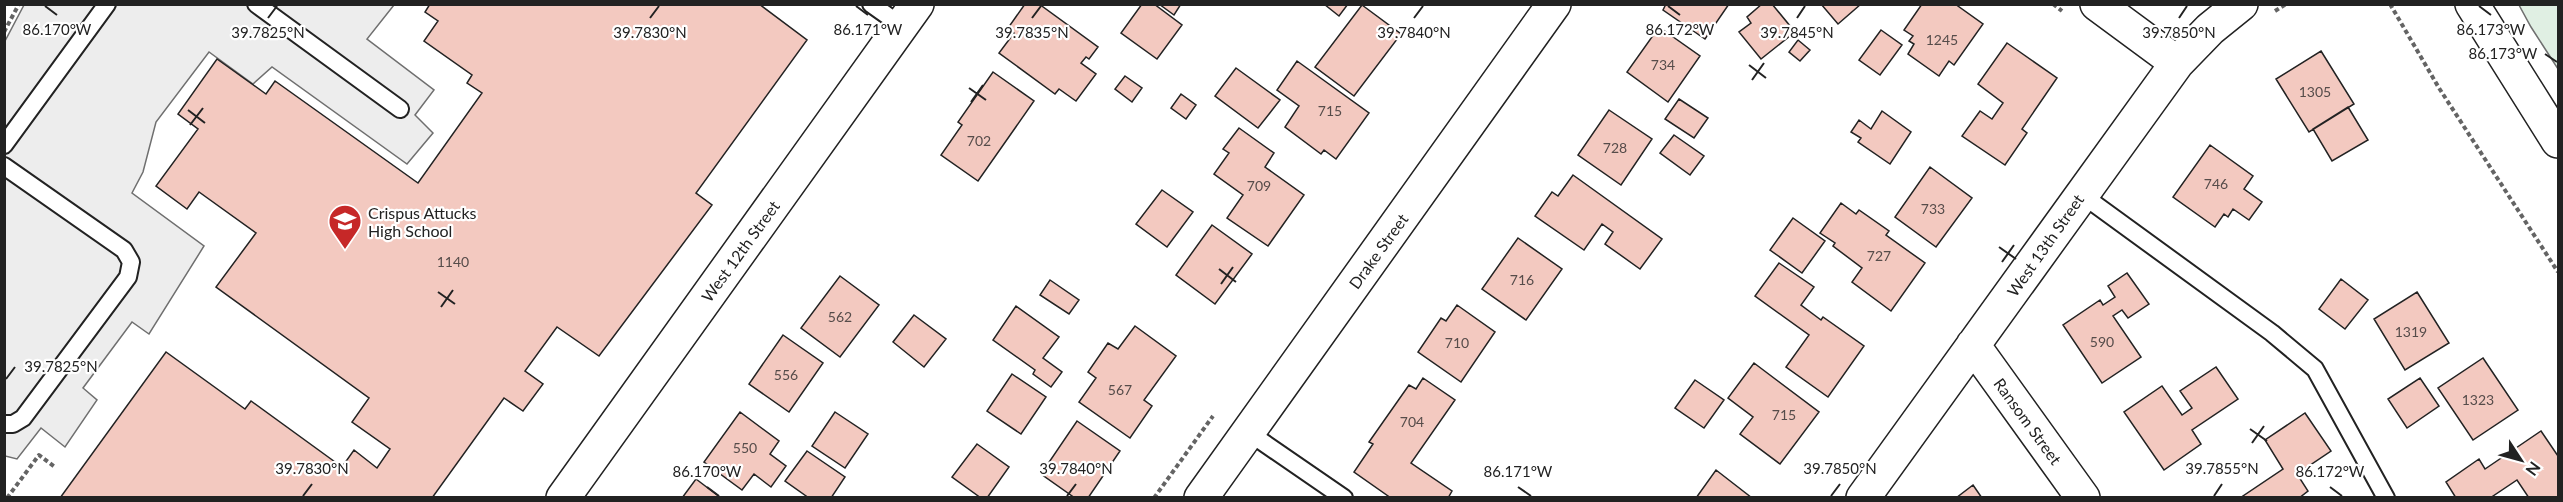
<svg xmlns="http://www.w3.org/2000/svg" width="2563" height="502" viewBox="0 0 2563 502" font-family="Lato,sans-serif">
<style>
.green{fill:#e0efe3;stroke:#6f6f6f;stroke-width:1.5}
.parking{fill:#ededed;stroke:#6f6f6f;stroke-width:1.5}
.building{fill:#f3c9c0;stroke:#222;stroke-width:1.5}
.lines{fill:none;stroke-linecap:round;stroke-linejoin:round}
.lane-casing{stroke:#222;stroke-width:20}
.street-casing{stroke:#222;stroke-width:36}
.path{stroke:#646464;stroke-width:4;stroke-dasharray:4.5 3;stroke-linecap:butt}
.lane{stroke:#fff;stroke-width:16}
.street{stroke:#fff;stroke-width:33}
.ticks{fill:none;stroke:#222;stroke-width:2}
.labels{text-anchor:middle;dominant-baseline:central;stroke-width:4.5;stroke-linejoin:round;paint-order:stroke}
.number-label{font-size:14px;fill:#564c4a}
.poi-label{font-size:16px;fill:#222;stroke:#fff;text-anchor:start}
.street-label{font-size:16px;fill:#222;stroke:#fff}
.ticks-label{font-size:15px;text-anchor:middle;fill:#222;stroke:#fff;stroke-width:4.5;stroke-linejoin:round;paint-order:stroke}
</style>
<rect width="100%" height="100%" fill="#fff"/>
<path class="green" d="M2519 5H2558V69L2531 27Z"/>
<path class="parking" d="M24 5H394L367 39 434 90 415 115 433 133 407 164 272 67 253 84 209 52 156 122 143 172 132 193 204 246 149 334 132 322 83 388 97 400 65 447 41 428 17 459 5 456 4 43Z"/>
<path class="building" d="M430 4H759L807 40 696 193 712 205 599 356 557 327 525 371 543 384 523 411 504 398 432 498H60L166 352 245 409 251 401 342 467 354 450 377 468 390 449 352 422 369 398 216 287 256 233 199 192 187 209 156 186 198 129 178 114 217 59 266 94 275 81 418 183 482 93 467 83 472 75 424 41 438 21 425 12Z
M1025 4H1039L1098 47 1089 59 1086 57 1081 63 1096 74 1076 101 1059 89 1055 94 999 53 1014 33 1008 28Z
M1142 4H1154L1182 25 1157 59 1121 33Z
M1159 4H1181L1174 15Z
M1324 4H1348L1339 16Z
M1666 4H1729L1705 39 1663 10Z
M1762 4H1772L1795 32 1761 59 1739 32 1751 23 1747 17Z
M1821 4H1861L1838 24Z
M1922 4H1955L1983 24 1954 65 1949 61 1939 76 1908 54 1914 44 1909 41 1913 36 1904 30Z
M1362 5 1401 34 1354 96 1315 67Z
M1659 27 1700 56 1668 102 1627 72Z
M1881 30 1902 45 1880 75 1859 60Z
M1798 40 1810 50 1800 61 1789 52Z
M2007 43 2057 78 2022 129 2027 133 2005 165 1962 136 1980 111 1992 119 2003 103 1978 84Z
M2321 51 2354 104 2309 132 2276 79Z
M1297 61 1369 113 1336 159 1324 150 1321 154 1285 127 1299 106 1277 90Z
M1236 68 1280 100 1258 128 1215 96Z
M993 72 1034 101 978 181 941 155 962 125 958 122Z
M1125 76 1142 88 1132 102 1115 89Z
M1181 94 1196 105 1186 119 1171 108Z
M1679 99 1708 118 1694 138 1665 119Z
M2348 107 2368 140 2332 161 2313 129Z
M1609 110 1652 139 1621 185 1578 155Z
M1882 111 1911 132 1890 164 1858 142 1861 138 1851 132 1859 120 1871 129Z
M1239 128 1274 153 1265 167 1304 195 1268 246 1227 218 1243 195 1214 174 1229 153 1223 149Z
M1674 135 1704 156 1690 175 1660 153Z
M2210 145 2253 176 2244 189 2262 202 2249 220 2233 209 2228 217 2224 214 2215 227 2173 197Z
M1930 167 1972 198 1936 247 1895 217Z
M1573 175 1662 239 1640 269 1605 244 1613 232 1602 224 1584 250 1535 216 1552 192 1558 196Z
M1162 190 1193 212 1167 247 1136 224Z
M1841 203 1856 214 1859 210 1889 231 1886 235 1925 263 1891 311 1852 282 1862 268 1833 246 1835 243 1820 233Z
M1793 218 1825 241 1802 273 1770 250Z
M1212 225 1252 254 1215 304 1176 275Z
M1518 238 1562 269 1526 320 1482 289Z
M1779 263 1814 287 1801 305 1821 320 1823 317 1864 346 1828 397 1786 367 1809 335 1755 296Z
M2127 273 2149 304 2128 318 2122 310 2113 316 2141 357 2102 383 2063 325 2100 300 2103 305 2115 297 2108 286Z
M840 276 879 305 840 357 801 328Z
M2341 279 2368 300 2345 329 2319 309Z
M1050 280 1079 300 1069 314 1040 295Z
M2417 292 2449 343 2405 370 2374 319Z
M1457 305 1495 332 1461 382 1418 352 1441 318 1446 321Z
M1016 306 1059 337 1043 358 1062 372 1051 387 1033 374 1035 370 993 340Z
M914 315 946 339 924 367 893 342Z
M1135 326 1176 356 1144 400 1152 406 1130 438 1079 402 1096 378 1088 372 1108 343 1118 349Z
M783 335 823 363 789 412 749 384Z
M2483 358 2518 410 2473 440 2438 388Z
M1754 363 1819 412 1780 464 1740 434 1753 417 1728 398Z
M2216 367 2238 399 2192 430 2201 444 2164 470 2124 412 2162 386 2182 415 2192 408 2180 391Z
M1012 374 1046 397 1021 434 987 411Z
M1423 378 1455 400 1411 463 1452 491 1448 498H1391L1354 472 1373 444 1369 442 1409 385 1416 389Z
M2420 378 2439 406 2407 428 2388 399Z
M1695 380 1724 400 1704 428 1675 408Z
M740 412 779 441 770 454 786 466 771 487 754 474 742 490 704 462Z
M835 412 868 434 845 468 812 446Z
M2305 413 2331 451 2297 474 2308 491 2299 498H2240L2283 469 2265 440Z
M1077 421 1120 451 1088 498H1075L1041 474Z
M2541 431 2558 456V496L2556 498H2529L2517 480 2490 498H2456L2446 482 2479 459 2485 469Z
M977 444 1009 467 987 498H981L952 477Z
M807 451 845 477 831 498H809L785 481Z
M1716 470 1752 498H1696Z
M696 479 721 498H682Z
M1973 485 1982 498H1956Z"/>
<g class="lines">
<defs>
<path id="lane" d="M256 4 400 109
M871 4 902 26
M4 145 107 4
M4 166 124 250 131 262 128 277 23 418 13 424H4
M2081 194 2272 333 2315 369 2386 498
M1248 432 1344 498"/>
<path id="street" d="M2097 4 2177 63
M2472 4 2558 141
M1973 345 2083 498
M563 498 917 4
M1201 498 1554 4
M1863 498 2177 63 2210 29 2241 4"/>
</defs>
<use href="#lane" class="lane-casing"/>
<use href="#street" class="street-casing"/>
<path class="path" d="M2053 4 2062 11
M2390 4 2439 88 2558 272
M2275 11 2286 4
M4 32 19 4
M7 498 39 455 55 467
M1154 498 1213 416"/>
<use href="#lane" class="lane"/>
<use href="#street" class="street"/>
</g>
<path class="ticks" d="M45 6 57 15M856 6 868 15M1668 6 1680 15M2479 6 2491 15M268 18 277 6M650 18 659 6M1032 18 1041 6M1414 18 1423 6M1797 18 1805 6M2179 18 2187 6M2545 54 2557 62M1749 65 1766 78M1752 80 1764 63M969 88 986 100M971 102 983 85M188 110 205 123M190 125 203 108M1999 247 2016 259M2002 262 2014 245M1219 269 1236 282M1221 284 1233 267M438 292 455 304M441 307 453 290M6 379 15 367M2250 429 2267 441M2252 443 2264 426M707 487 719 496M1518 487 1531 496M2330 487 2342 496M303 496 312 484M1067 496 1076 484M1831 496 1840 484M2214 496 2222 484"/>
<defs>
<symbol id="school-pin" viewBox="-11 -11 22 30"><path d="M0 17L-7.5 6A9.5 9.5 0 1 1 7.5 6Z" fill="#c62828" stroke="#fff"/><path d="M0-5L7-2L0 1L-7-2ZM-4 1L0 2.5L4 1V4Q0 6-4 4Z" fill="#fff"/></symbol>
</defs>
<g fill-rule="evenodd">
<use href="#school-pin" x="326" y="202" width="38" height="52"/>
</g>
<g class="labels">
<g class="number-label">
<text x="1942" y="39">1245</text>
<text x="1663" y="64">734</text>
<text x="2315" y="91">1305</text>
<text x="1330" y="110">715</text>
<text x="979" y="140">702</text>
<text x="1615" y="147">728</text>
<text x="2216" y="183">746</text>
<text x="1259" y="185">709</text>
<text x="1933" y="208">733</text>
<text x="1879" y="255">727</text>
<text x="453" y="261">1140</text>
<text x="1522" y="279">716</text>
<text x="840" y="316">562</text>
<text x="2411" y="331">1319</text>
<text x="2102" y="341">590</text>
<text x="1457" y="342">710</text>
<text x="786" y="374">556</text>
<text x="1120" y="389">567</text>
<text x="2478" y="399">1323</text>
<text x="1784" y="414">715</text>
<text x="1412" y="421">704</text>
<text x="745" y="447">550</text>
</g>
<g class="poi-label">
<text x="368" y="212">Crispus Attucks<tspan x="368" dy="18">High School</tspan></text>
</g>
<g class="street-label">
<text transform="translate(2045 245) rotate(-55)">West 13th Street</text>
<text transform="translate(740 251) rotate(-54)">West 12th Street</text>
<text transform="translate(1378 251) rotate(-54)">Drake Street</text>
<text transform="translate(2028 421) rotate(54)">Ransom Street</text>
</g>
</g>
<g class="ticks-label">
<text x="57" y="35">86.170°W</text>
<text x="1680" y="35">86.172°W</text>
<text x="868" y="35">86.171°W</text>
<text x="2491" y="35">86.173°W</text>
<text x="268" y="38">39.7825°N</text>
<text x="650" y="38">39.7830°N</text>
<text x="1032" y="38">39.7835°N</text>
<text x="1797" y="38">39.7845°N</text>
<text x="2179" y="38">39.7850°N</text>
<text x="1414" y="38">39.7840°N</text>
<text x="2503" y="59">86.173°W</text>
<text x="61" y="372">39.7825°N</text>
<text x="312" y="474">39.7830°N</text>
<text x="1076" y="474">39.7840°N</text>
<text x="1840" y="474">39.7850°N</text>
<text x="2222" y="474">39.7855°N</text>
<text x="707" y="477">86.170°W</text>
<text x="1518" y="477">86.171°W</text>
<text x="2330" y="477">86.172°W</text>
</g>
<rect width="2563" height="502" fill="none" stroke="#222222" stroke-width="12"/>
<g transform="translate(2521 460) rotate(126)" stroke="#ffffff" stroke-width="4.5" paint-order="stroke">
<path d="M0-4.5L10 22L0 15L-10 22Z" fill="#222222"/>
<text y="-9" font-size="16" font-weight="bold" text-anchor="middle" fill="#222222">N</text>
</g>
</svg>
